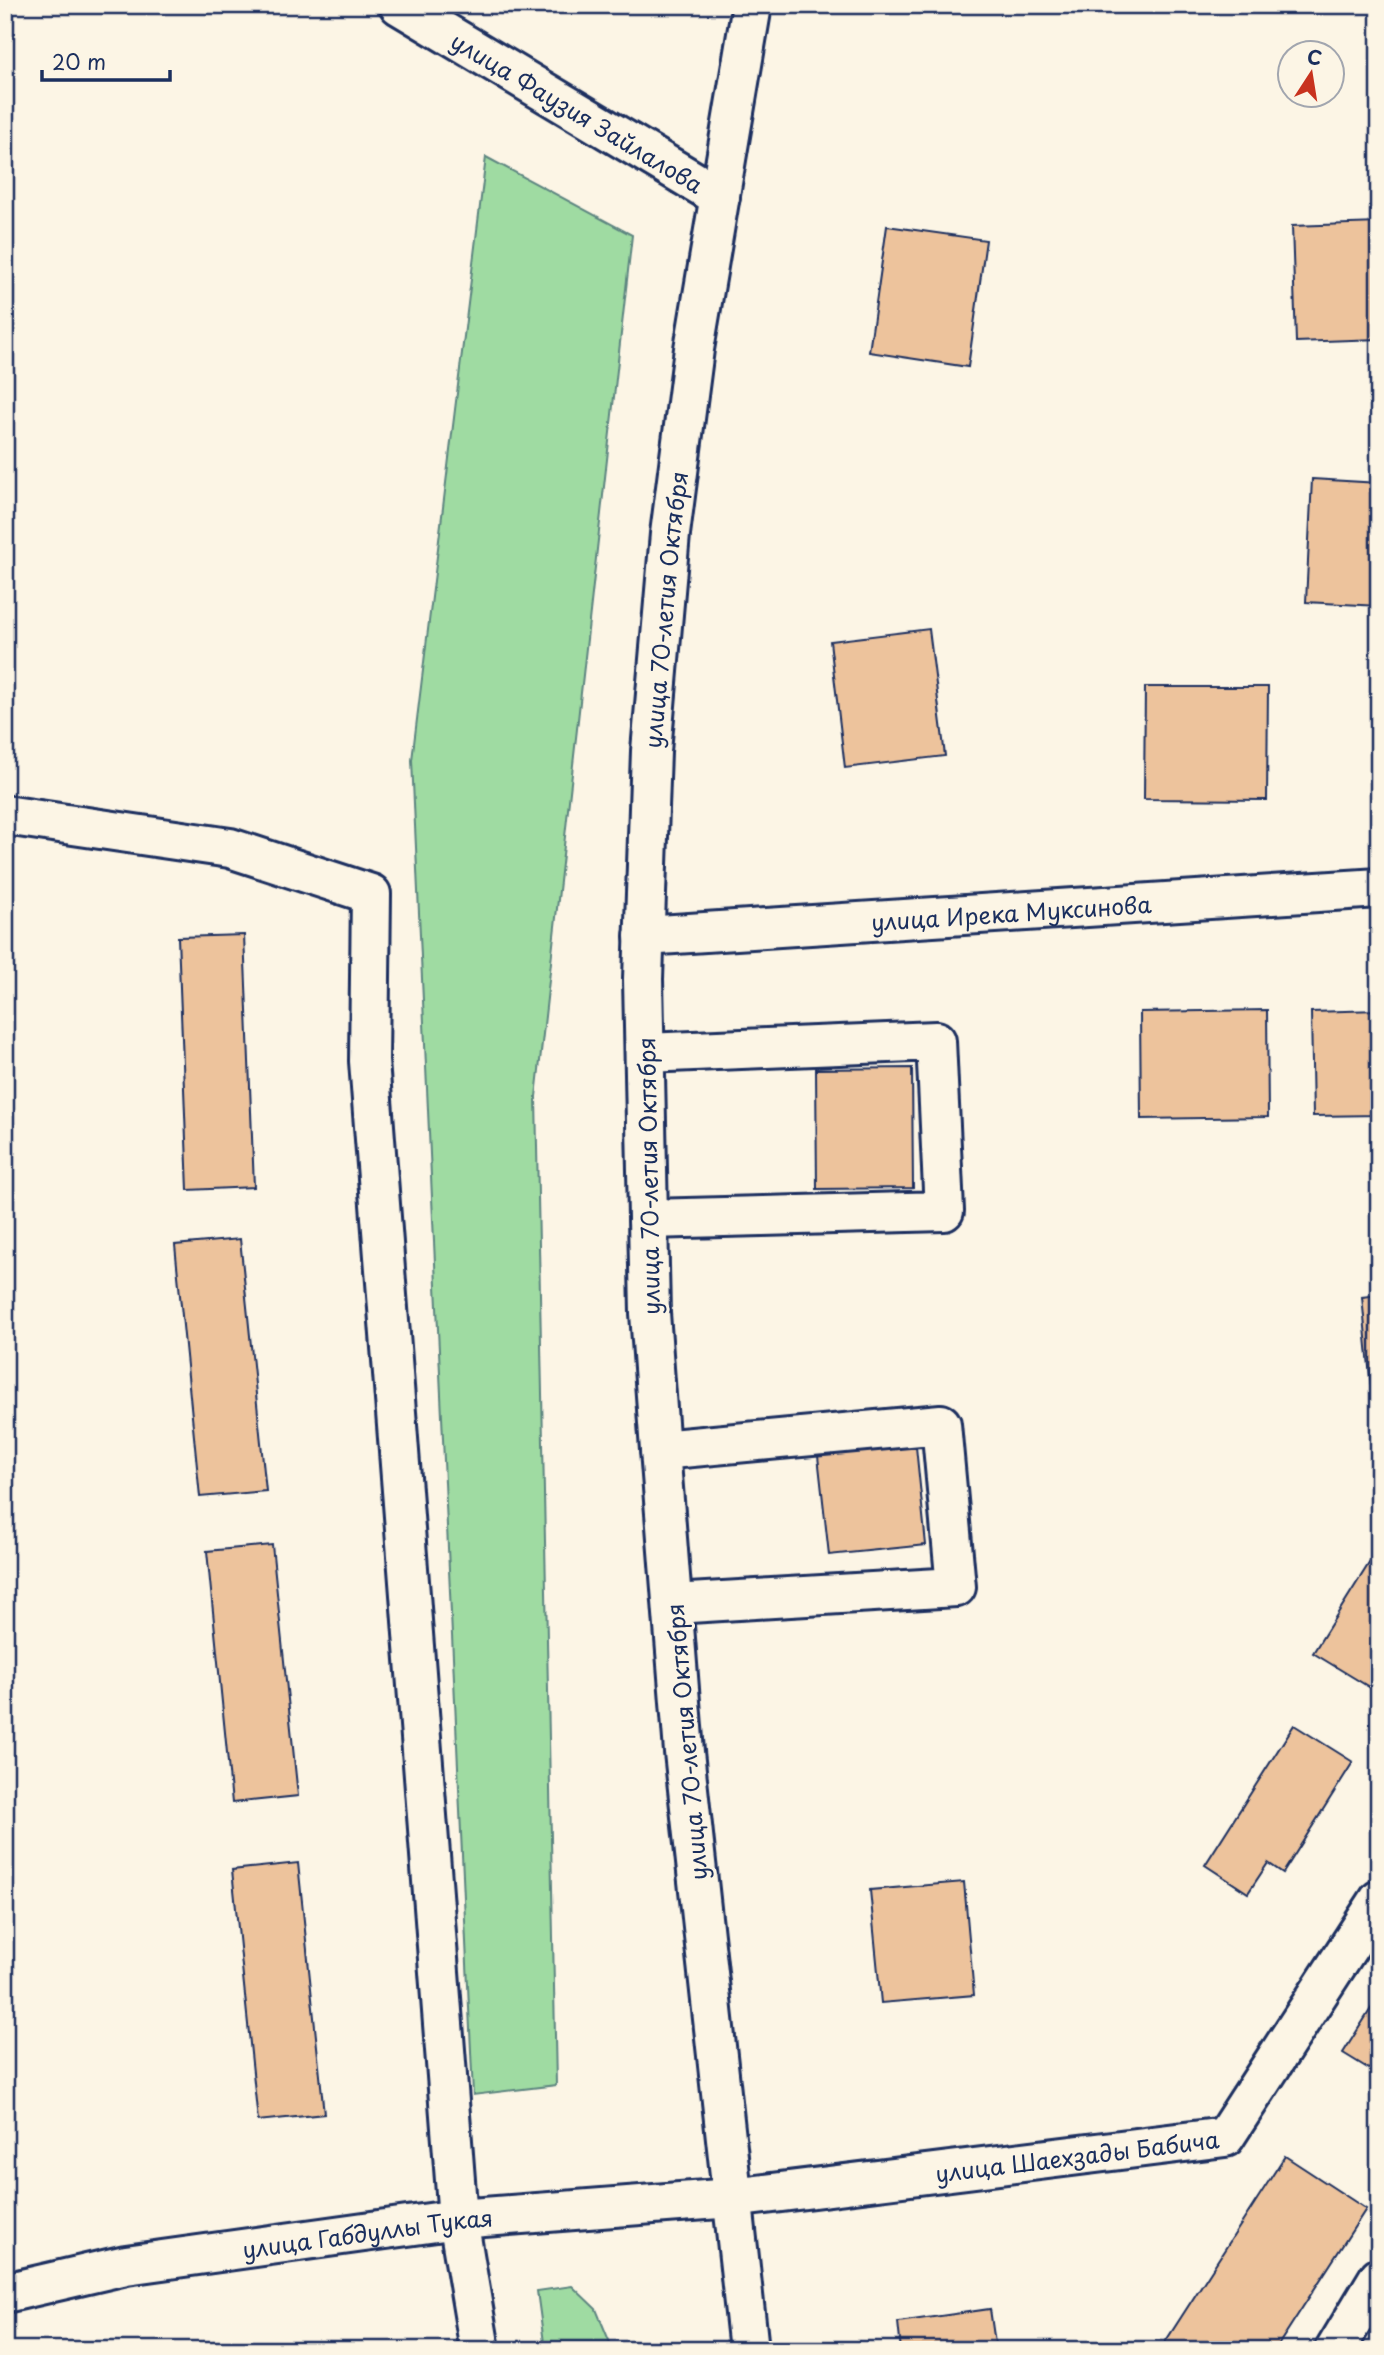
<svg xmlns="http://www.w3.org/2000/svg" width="1384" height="2355" viewBox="0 0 1384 2355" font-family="'Playpen Sans',sans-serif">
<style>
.green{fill:#9fdba2;stroke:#5d8580;stroke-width:2}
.building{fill:#edc39c;stroke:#1b2f5e;stroke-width:2}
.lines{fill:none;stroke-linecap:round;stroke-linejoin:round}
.minor-casing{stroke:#1b2f5e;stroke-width:44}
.major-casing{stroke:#1b2f5e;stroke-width:44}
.minor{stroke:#fcf5e5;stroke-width:38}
.major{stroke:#fcf5e5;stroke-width:38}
.labels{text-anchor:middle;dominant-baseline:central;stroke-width:6;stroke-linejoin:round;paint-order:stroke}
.street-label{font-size:23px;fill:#1b2f5e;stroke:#fcf5e5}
</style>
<rect width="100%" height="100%" fill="#fcf5e5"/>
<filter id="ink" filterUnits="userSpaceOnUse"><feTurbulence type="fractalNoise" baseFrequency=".0143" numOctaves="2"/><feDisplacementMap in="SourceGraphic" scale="14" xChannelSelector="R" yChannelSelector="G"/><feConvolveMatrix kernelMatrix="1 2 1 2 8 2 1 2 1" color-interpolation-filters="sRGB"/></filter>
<g filter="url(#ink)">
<path class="green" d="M486 157 632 235 536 1097 556 2085 473 2095 412 760Z
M572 2286 596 2309 613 2350H545L537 2291Z"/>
<path class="building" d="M1379 223V339L1296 342 1292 226Z
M887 226 986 240 968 367 869 352Z
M1312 479 1379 483V606L1306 602Z
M929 629 945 756 845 768 830 641Z
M1145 687H1268L1267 800 1144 799Z
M244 935 254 1187 188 1190 178 937Z
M1267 1010 1268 1117 1141 1119 1140 1012Z
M1379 1010V1115L1313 1116 1311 1012Z
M912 1068 913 1188 817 1189 816 1069Z
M240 1239 266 1491 200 1497 175 1245Z
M1379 1295V1407H1373L1362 1297Z
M915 1437 926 1545 829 1555 817 1447Z
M272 1545 298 1796 232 1803 207 1551Z
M1378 1549H1379V1693L1313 1653Z
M1294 1725 1353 1762 1283 1873 1268 1863 1248 1893 1205 1865Z
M298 1863 324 2114 258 2121 232 1870Z
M964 1882 974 1995 881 2003 870 1890Z
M1379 1996V2075L1343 2053Z
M1285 2156 1366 2209 1275 2350H1160Z
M990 2309 996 2350H901L898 2322Z"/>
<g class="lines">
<defs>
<g id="minor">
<path id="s1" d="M399 5 720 197"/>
<path d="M5 815 230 848 371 894 369 1061 458 2219 480 2350"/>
<path id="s2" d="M644 936 1379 888"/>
<path d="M645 1053 936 1041 944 1211 648 1219"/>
<path d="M660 1450 941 1424 956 1587 673 1604"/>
<path id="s3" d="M5 2293 126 2265 458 2219 732 2198 1225 2137 1379 1900"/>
<path d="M1335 2350 1379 2277"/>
</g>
<g id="major">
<path id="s4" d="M749 2350 684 1752 660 1450 650 1313 643 979 651 751 670 534 694 349 752 5"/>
</g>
</defs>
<use href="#minor" class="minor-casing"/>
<use href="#major" class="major-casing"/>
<use href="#minor" class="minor"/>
<use href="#major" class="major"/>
</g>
</g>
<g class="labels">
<g class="street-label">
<text stroke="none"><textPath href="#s1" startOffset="208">улица Фаузия Зайлалова</textPath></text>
<text stroke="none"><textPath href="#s4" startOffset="1746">улица 70-летия Октября</textPath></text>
<text stroke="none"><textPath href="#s2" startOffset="368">улица Ирека Муксинова</textPath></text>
<text transform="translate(648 1176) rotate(-91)">улица 70-летия Октября</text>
<text transform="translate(686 1742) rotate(-95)">улица 70-летия Октября</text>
<text stroke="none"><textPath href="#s3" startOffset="1082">улица Шаехзады Бабича</textPath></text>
<text stroke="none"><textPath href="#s3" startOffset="368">улица Габдуллы Тукая</textPath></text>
</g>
</g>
<rect width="1384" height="2355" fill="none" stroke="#fcf5e5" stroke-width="28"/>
<rect x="14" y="14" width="1356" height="2327" fill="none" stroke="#1b2f5e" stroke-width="2.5" filter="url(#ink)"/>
<g transform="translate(1311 74) rotate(12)"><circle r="33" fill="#fcf5e5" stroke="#a2a6af" stroke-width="2"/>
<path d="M0-5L12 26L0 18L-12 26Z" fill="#c8321e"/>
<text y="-10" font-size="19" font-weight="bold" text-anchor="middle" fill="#1b2f5e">С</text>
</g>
<path d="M42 70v10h128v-10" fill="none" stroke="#1b2f5e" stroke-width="3.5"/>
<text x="52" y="70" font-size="21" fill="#1b2f5e" stroke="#fcf5e5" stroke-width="5" paint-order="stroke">20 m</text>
</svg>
